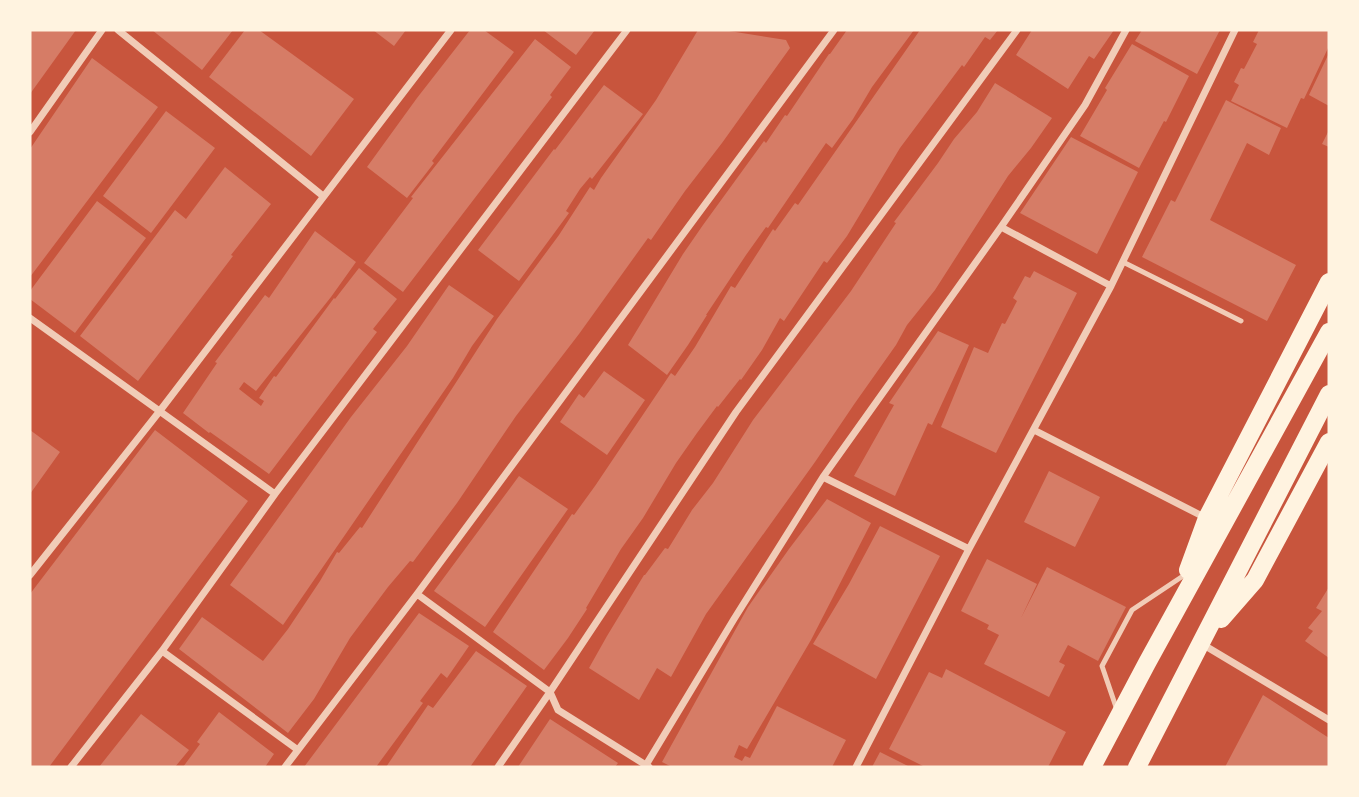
<svg xmlns="http://www.w3.org/2000/svg" width="1359" height="797" viewBox="0 0 1359 797" font-family="'Space Grotesk',sans-serif">
<style>
.building{fill:#d67c66}
.lines{fill:none;stroke-linecap:round;stroke-linejoin:round}
.service{stroke:#f1ccb7;stroke-width:5}
.minor{stroke:#f1ccb7;stroke-width:7}
.primary{stroke:#fff3e0;stroke-width:18}
</style>
<rect width="100%" height="100%" fill="#c8553d"/>
<path class="building" d="M30 30H76L30 94Z
M152 30H233L202 70Z
M245 30H259L354 99 311 156 209 77Z
M373 30H406L394 46Z
M470 30H484L514 52 432 161 434 163 407 198 367 167 417 98Z
M543 30H595L576 55Z
M698 30H723L786 40 790 48 722 143 685 191 651 240 648 238 579 334 516 416 457 503 413 562 410 561 388 587 350 638 314 699 288 733 179 649 202 617 263 661 288 629 320 581 337 552 339 553 360 527 362 528 497 319 559 235 590 187 594 190 601 178 656 100Z
M847 30H914L872 87 853 119 832 148 826 143 768 228 766 227 746 255 706 315H707L688 345 667 375 628 345 683 254 703 225 764 141 766 143 785 115 787 116 829 54H830Z
M920 30H998L990 40 985 37 964 67 962 65 900 148 847 236 827 263 824 261 784 321 780 318 762 350 741 380 740 379 718 407 717 406 697 433 676 463 643 518 621 549 586 608 587 609 568 638 544 670 493 632 572 514 574 515 595 486 671 373 675 376 695 347 731 286 735 288 773 229 775 231 795 203 798 205Z
M1032 30H1114L1094 59 1089 56 1068 89 1016 55Z
M1142 30H1220L1197 74 1135 41Z
M1259 30H1329V46L1304 99 1301 98 1287 128 1231 101 1239 85 1234 82 1241 68 1244 69 1257 44 1253 42Z
M535 39 571 67 550 95 552 97 403 292 364 263 413 198 411 197Z
M1132 44 1189 76 1166 122 1164 121 1139 168 1080 136 1107 90 1105 88Z
M1329 53V106L1309 95Z
M92 58 158 107 30 277V149Z
M995 83 1052 118 1031 148 1008 176 935 290 907 325 896 345 855 403 815 462 706 614 671 677 657 668 639 700 589 668 607 636 644 575H645L665 548 668 549 692 510 713 483 753 420 851 291 896 223 894 222 938 163 954 139 977 112Z
M604 85 643 114 592 179 590 177 580 189 566 211 569 213 519 281 478 250 554 149 555 150Z
M1226 100 1281 128 1269 155 1247 143 1210 220 1296 265 1267 321 1142 257 1171 200 1175 202Z
M166 111 215 148 151 233 103 196Z
M1329 130V147L1322 144Z
M1071 137 1138 172 1097 254 1020 213Z
M225 167 271 204 231 255 233 256 138 381 80 336 175 210 186 219Z
M97 201 146 238 75 333 30 299V291Z
M315 231 356 262 331 297 256 391 244 382 239 389 261 406 264 401 259 398 274 376 276 377 334 298 335 299 359 268 397 299 373 329 377 332 269 474 210 432 209 433 183 413 217 363 215 362 265 295 269 298Z
M1034 271 1077 293 996 453 941 427 974 347 988 353 1002 323 1005 324 1017 301 1013 298 1025 276 1030 278Z
M449 285 494 316 472 346 453 378 283 625 230 585 351 417 407 346Z
M938 331 969 345 932 425 928 423 895 496 854 476 894 405 889 403Z
M604 371 645 400 607 455 560 422 579 394 584 398Z
M30 430 60 452 30 494Z
M155 430 248 501 49 767H30V594Z
M1049 471 1100 497 1075 547 1024 522Z
M519 476 568 509 485 627 434 591Z
M827 499 871 523 811 640 747 749 739 745 734 757 742 761 745 756 750 758 777 706 846 740 832 767H672L662 762 748 607 789 549Z
M880 526 940 556 876 679 813 644 849 584Z
M987 559 1037 584 1021 618 1047 567 1126 607 1098 661 1068 645 1059 662 1065 665 1049 697 984 664 999 635 987 629 989 625 961 611Z
M1329 587V658L1305 641 1313 631 1308 628 1322 611 1316 608Z
M419 613 469 646 447 678 441 673 420 701 423 703 376 767H304Z
M476 651 527 686 470 767H386L428 705 433 708Z
M946 669 1066 732 1048 767H925L889 749 929 672 942 678Z
M1263 695 1329 738V767H1225Z
M219 712 274 754 265 767H183L200 744 197 742Z
M141 714 189 750 175 767H99Z
M550 719 618 763 615 767H518Z
M880 752 910 767H872Z"/>
<g class="lines">
<path class="service" d="M1123 262 1241 321
M1117 710 1102 666 1132 610 1186 574"/>
<path class="minor" d="M118 30 323 196
M30 132 102 30
M1001 227 1111 286
M30 318 275 494
M1034 430 1206 518
M823 477 969 549
M30 575 159 412 451 30
M417 594 550 692 558 710 649 767
M1202 644 1329 720
M162 651 298 750
M646 765 734 619 823 477 1001 227 1085 105 1126 30
M71 767 162 651 275 494 627 30
M285 767 417 594 834 30
M498 767 550 692 736 412 1017 30
M856 767 969 549 1111 286 1235 30"/>
<path class="primary" d="M1188 570 1207 518 1329 282
M1221 619 1255 580 1329 442
M1092 767 1147 663 1329 332
M1137 767 1329 394"/>
</g>
<rect width="1359" height="797" fill="none" stroke="#fff3e0" stroke-width="63"/>
</svg>
